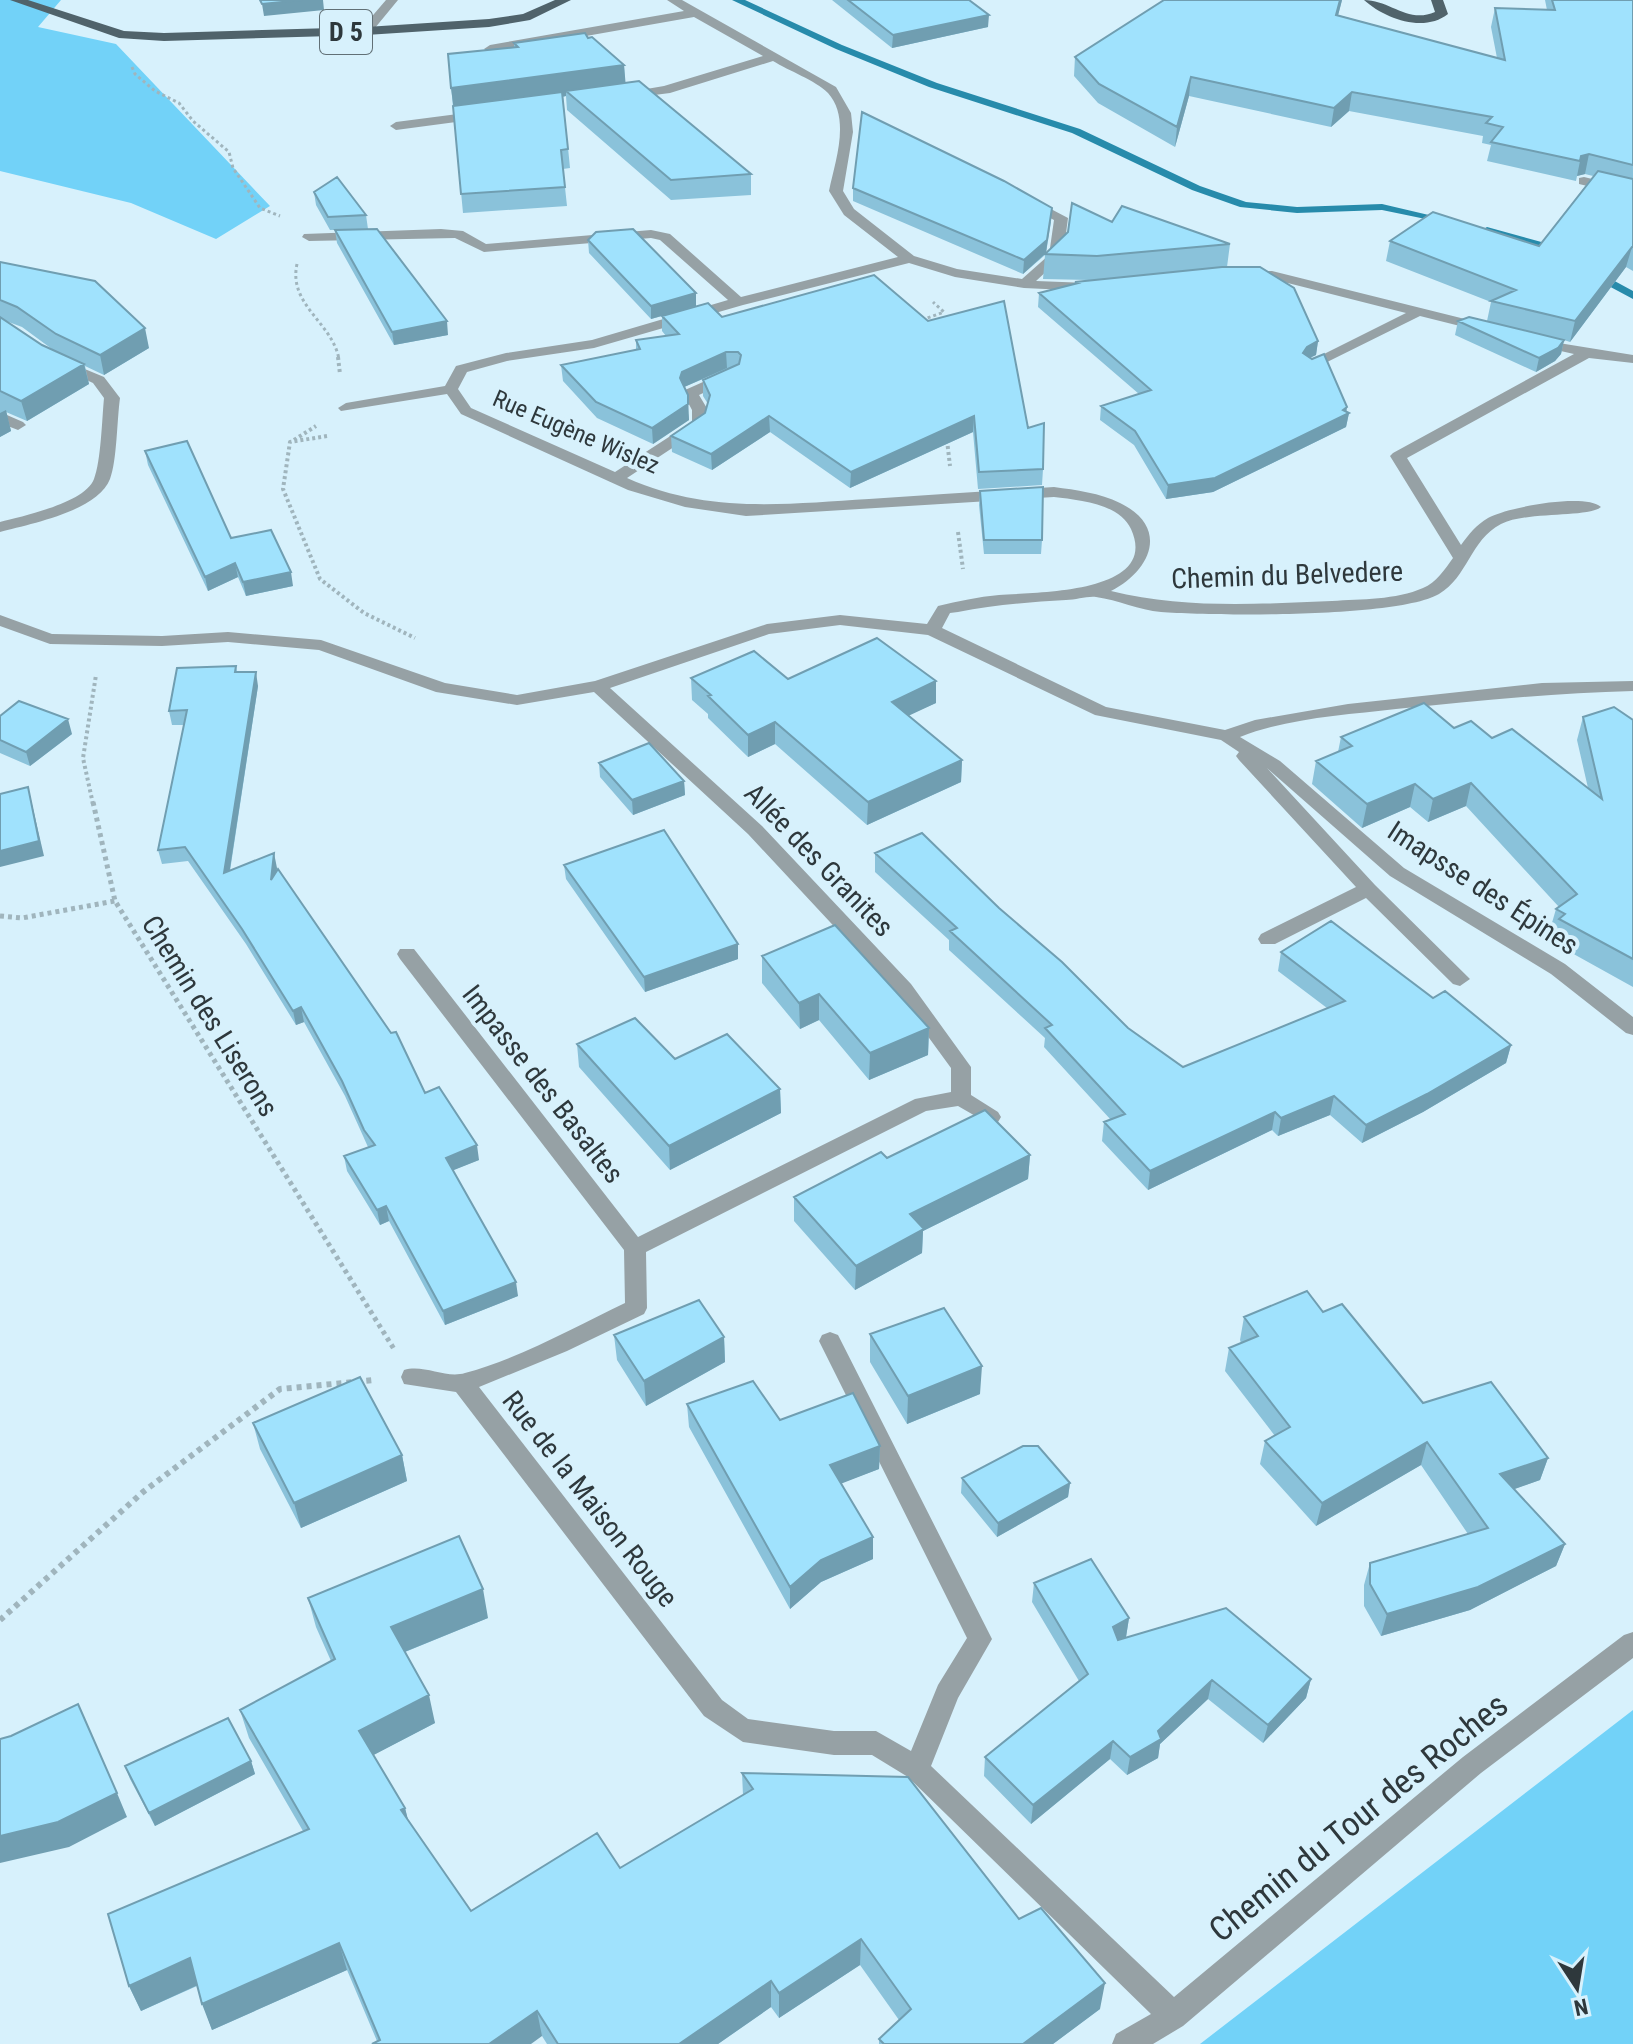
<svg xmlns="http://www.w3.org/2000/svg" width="1633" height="2044" viewBox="0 0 1633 2044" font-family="'Roboto Condensed',sans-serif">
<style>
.green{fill:#72d2f8}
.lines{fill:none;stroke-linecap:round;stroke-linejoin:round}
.stream{fill:#278bab;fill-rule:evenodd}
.path-far3{stroke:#a0b5bd;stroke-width:3;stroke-dasharray:3 3;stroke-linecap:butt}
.path-far2{stroke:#a0b5bd;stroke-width:4;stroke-dasharray:3 3;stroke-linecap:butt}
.path-far1{stroke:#a0b5bd;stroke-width:5;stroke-dasharray:4 4;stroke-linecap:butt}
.path{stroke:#a0b5bd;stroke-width:6;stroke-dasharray:5 5;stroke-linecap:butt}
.minor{fill:#96a1a5;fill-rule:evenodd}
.major{fill:#50636b;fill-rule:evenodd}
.wall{fill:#8ac2da;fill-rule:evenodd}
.shaded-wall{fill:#709eb1}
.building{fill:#a0e2fd;stroke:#709eb1;stroke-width:2}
.labels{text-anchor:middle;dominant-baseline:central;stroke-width:8;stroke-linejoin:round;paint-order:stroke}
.far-street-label{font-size:24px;fill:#2e383c;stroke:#d7f1fc}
.shield{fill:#d7f1fc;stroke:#617076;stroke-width:2}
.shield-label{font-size:26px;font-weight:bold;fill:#2e383c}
.street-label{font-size:28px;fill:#2e383c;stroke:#d7f1fc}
.near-street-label{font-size:34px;fill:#2e383c;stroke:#d7f1fc}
</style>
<rect width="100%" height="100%" fill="#d7f1fc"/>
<path class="green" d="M0 0H61L38 27 116 44 270 206 216 239 131 203 0 171Z
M1633 1710V2044H1200Z"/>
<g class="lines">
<path class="stream" d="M732 0H745L842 45 937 83 1080 129 1200 186 1246 202 1297 207 1382 204 1450 220 1445 223 1382 210 1297 213 1240 207 1192 190 1072 133 929 87 836 49Z
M1487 227 1545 243 1562 253 1552 255 1537 247 1483 232 1482 230Z
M1590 272H1598L1633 291V299L1590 276Z"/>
<path class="path-far3" d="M132 67 135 74 155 91 179 103 193 121 229 152 233 168 260 208 280 216
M297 264C288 305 332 322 339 359
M922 320 944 312 933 302"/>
<path class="path-far2" d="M338 357 340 374
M327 436 290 442 283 489 320 579 364 613 415 638
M294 440 316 426
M947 440 950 466
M958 532 963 569
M93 804 83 758 96 675"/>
<path class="path-far1" d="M93 802 115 901 394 1349
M0 916 22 918 115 901"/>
<path class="path" d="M0 1620 143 1492 280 1389 375 1380"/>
<path class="minor" d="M386 0H398L370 34H362V28Z
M667 0H682L836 87 851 113 853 132 843 191 854 209 914 256 957 269 1022 279 1049 255 1054 220 1025 205 1023 202 1030 198 1068 218 1063 256 1036 281 1088 283 1095 287 1088 291 1024 288 955 277 909 263 743 305 594 348 507 361 467 372 458 389 471 408 615 472 692 422V410L683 393 685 390 721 374H731V380L699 395 708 410 704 427 627 478C707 514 785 504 869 499 931 495 992 491 1054 487 1076 490 1100 493 1120 503 1170 527 1151 571 1111 591 1183 609 1258 604 1332 601 1361 599 1396 600 1423 588 1436 583 1445 569 1453 558L1390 456 1393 453 1574 354 1534 345V339L1633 355V363L1589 358 1407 458 1461 545C1469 534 1476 525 1488 518 1508 507 1585 493 1601 507 1588 518 1527 511 1501 524 1470 540 1468 577 1439 594 1398 618 1214 616 1161 612 1139 610 1118 600 1096 597 1087 596 1076 600 1066 600 1030 602 993 605 958 612L950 613 942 628 1106 707 1225 730 1255 720 1348 704 1542 683 1633 681V691C1553 693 1475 701 1396 709 1345 715 1288 718 1240 737L1280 761 1404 868 1565 964 1633 1017V1035L1626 1033 1551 974 1390 876 1267 768 1375 885 1470 979 1460 986 1453 984 1366 898 1275 944H1261L1258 939 1261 934 1356 887 1239 760 1236 756 1239 752 1221 740 1095 715 928 635 840 625 769 634 610 688 762 826 911 984 971 1067V1095L998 1112 1001 1117 998 1122 991 1125 958 1106 926 1111 646 1252 647 1308 644 1314 567 1351 479 1387 722 1700 748 1719 834 1731H876L911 1751 938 1685 967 1638 819 1341 822 1335 830 1332 838 1335 992 1639 958 1698 931 1766 1174 1997 1463 1757 1624 1635 1633 1632V1658L1481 1773 1183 2026 1153 2044H1112L1116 2034 1151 2014 908 1777 872 1755H834L743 1742 704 1716 456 1392 404 1384 401 1377 404 1370C424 1364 446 1379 465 1373 516 1360 577 1326 625 1303L624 1250 400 959 397 954 400 949H414L638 1237 915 1099 951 1092V1068L897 994 748 834 594 692 517 705 436 692 319 650 228 642 162 646 50 644 0 626V615L52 634 162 636 228 632 321 640 445 683 517 695 595 681 767 624 840 615 927 624 938 606C958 601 978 597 999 595 1032 592 1161 595 1131 529 1119 503 1078 500 1054 497L746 516 685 507 628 490 461 414 447 394 341 411 338 408 346 403 445 386 456 366 506 353 592 340 728 300 660 240 651 238 484 252 455 238 309 241 302 237 304 234 441 229 463 231 486 244 651 230 670 234 741 297 898 257 844 215 829 191C835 161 851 119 828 93 815 80 789 71 773 61L670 93 623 99V93L664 86 763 56 694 17 490 53 484 49 490 45 684 11Z
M481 111 486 112V118L396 130 390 126 396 122Z
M1584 177 1633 189V197L1579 184V178Z
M1242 271H1272L1489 325 1491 328 1484 332 1420 316 1311 370 1304 366 1306 363 1406 313 1272 279 1242 277Z
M63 360 104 377 120 398C117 419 117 461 110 479 98 511 30 524 0 532V522C23 516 85 503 94 479 101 461 102 419 104 398L93 383 58 367V361Z
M0 412 23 422 26 425 18 430 0 423Z"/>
<path class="major" d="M10 0H28L124 31 164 33 366 27 489 19 523 14 555 0H571L530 20 489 27 366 35 164 41 119 38Z
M1364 0C1390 0 1408 24 1435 12L1431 0H1443L1448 14C1424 33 1385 19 1364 0Z"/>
</g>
<path class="wall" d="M832 0H969L988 27 892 48Z
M1342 0 1338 15 1497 58 1491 27 1495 8 1547 10 1545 0H1633V271L1626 267 1570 342 1564 340 1561 354 1555 361 1536 372 1455 335 1458 321H1487L1491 302 1386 261 1390 241 1539 246 1593 176 1585 174 1577 176 1576 181 1487 161 1491 145 1482 143 1483 136 1349 111 1331 127 1189 96 1175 147 1098 103 1074 76 1075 57Z
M588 38 624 65 625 83 751 174V195L671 200 567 110 566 96 563 97 570 168 563 169 567 206 463 213 448 54 514 47V43Z
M853 188 1051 222 1046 253 1112 222 1230 244 1227 267 1318 341 1316 355 1310 358 1346 412 1349 413 1346 427 1213 492 1166 499 1134 445 1100 420 1101 406 1139 394 1038 307 1039 293 1074 284 1075 282 1089 280 1043 279 1045 255 1023 274 853 201Z
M314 192 366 215 368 229 330 230 316 205Z
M335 230 448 335 394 345 337 243Z
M588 240 696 306 722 317 1028 428 1043 469 1042 485 978 489 973 432 850 488 770 432 712 470 672 452 671 436 705 413 708 404 703 396V380L729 368 684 387 689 420 653 444 597 418 563 381 561 365 636 350V340L666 336 662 331V316L651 319 589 253Z
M0 262 149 348 104 375 85 366 89 384 27 421 6 412 11 431 0 437ZM6 321 22 327 56 352 42 345Z
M145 451 231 538 293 586 246 596 238 577 208 591 148 465Z
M980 491 1042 540 1041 554H984L979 505Z
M236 666 237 672 258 686 230 871 277 868 276 872 425 1093 479 1160 453 1170 518 1296 445 1325 389 1221 380 1225 347 1171 344 1156 368 1147 345 1096 304 1022 296 1025 246 944 188 861 162 864 158 850 184 725H172L169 711Z
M691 678 936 681V703L908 715 962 760 961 782 867 825 775 744 748 757 708 718V714L692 700Z
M0 716 72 734 30 766 0 753Z
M1583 717 1633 720V987L1552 942 1554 935 1549 933 1556 909 1559 907 1466 806 1428 822 1410 807 1362 828 1312 784 1316 761 1338 752 1341 737 1454 728 1492 738 1588 788 1577 740Z
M599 763 684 781 685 795 633 815 600 777Z
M875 853 999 908 1128 1028 1183 1067 1327 1008 1278 971 1281 952 1433 998 1511 1045 1506 1063 1423 1112 1362 1143 1330 1115 1278 1136 1272 1130 1148 1190 1102 1141 1104 1122 1111 1120 1044 1047 1045 1038 949 950V940L875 872Z
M564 865 738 944V959L645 992 566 879Z
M762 956 929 1028 928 1055 869 1080 819 1020 800 1029 762 983Z
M577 1044 675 1059 780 1089 781 1113 670 1170 579 1067Z
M1030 1155 1028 1179 923 1231 922 1253 855 1290 794 1221V1197L887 1158Z
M1323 1312 1423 1403 1548 1458 1540 1480 1514 1489 1565 1544 1556 1566 1470 1610 1381 1636 1364 1606V1585L1370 1563 1468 1534 1421 1465 1316 1526 1260 1464 1265 1441 1275 1436 1225 1371 1229 1348 1241 1343 1240 1340 1244 1317Z
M870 1334 980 1394 907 1424 870 1362Z
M614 1335 724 1337 725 1362 646 1406 617 1360Z
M687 1404 780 1420 880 1446 879 1469 841 1483 873 1537V1559L821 1582 790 1609 689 1427Z
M253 1423 402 1455 407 1481 301 1528 260 1449Z
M962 1478 1070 1483 1068 1497 997 1537 961 1493Z
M1034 1583 1129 1618 1126 1637 1311 1679 1306 1698 1263 1743 1208 1699 1160 1744 1158 1758 1127 1775 1110 1759 1031 1824 984 1776 985 1757 1079 1681 1032 1602Z
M308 1598 488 1618 405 1652 435 1723 373 1755 405 1808 408 1821 471 1911 620 1868 743 1795 742 1773 1019 1919 1100 2009 1053 2044H879V2039L899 2020 860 1965 779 2018 771 2007 718 2044H547L542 2036 377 2041 347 1970 212 2030 197 1986 141 2011 129 1986 303 1831 249 1738 240 1710 331 1661 316 1627Z
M251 1761 255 1774 155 1826 130 1779 125 1766Z"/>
<path class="shaded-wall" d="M302 0H323L324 10 264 16 262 4Z
M1340 0H1342L1340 8 1333 34 1336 15Z
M989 15 988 27 892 48 893 35Z
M624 65 626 88 566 91V96L454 111 451 88Z
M1191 77 1189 96 1175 147 1177 127Z
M1352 92 1349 111 1331 127 1334 108Z
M1589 154 1585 174 1577 176 1581 156Z
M1052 208 1046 253 1023 274 1024 260Z
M1632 247 1626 267 1570 342 1575 321Z
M696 293V306L651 319V306Z
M447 321 448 335 394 345 392 332Z
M145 328 149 348 104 375 100 355Z
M1564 340 1561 354 1555 361 1536 372 1539 358Z
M1318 341 1316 355 1305 360 1303 353 1307 347Z
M726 352 727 368 682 388 680 378 682 372Z
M84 364 89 384 27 421 21 401Z
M688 395 689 420 653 444 652 428Z
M1347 407 1346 415 1349 413 1346 427 1213 492 1166 499 1168 485Z
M6 410 11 431 0 437V413Z
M769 416 770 432 712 470 711 454Z
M974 416 973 432 850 488 851 472Z
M235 563 238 577 208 591 205 577Z
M291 572 293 586 246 596 243 582Z
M256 672 258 686 227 888 224 873Z
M936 681V703L891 724 892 702Z
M68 719 72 734 30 766 26 752Z
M775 722V744L748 757V735Z
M962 760 961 782 867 825 868 802Z
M684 781 685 795 633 815 632 800Z
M1471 783 1466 806 1428 822 1433 799Z
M1415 784 1410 807 1362 828 1367 804Z
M28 787 44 856 0 867V851Z
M274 853 277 868 274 895 271 880Z
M738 944V959L645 992 644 977Z
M819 994V1020L800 1029 799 1003Z
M301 1007 304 1022 296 1025 293 1011Z
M929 1028 928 1055 869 1080 870 1053Z
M1511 1045 1506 1063 1423 1112 1362 1143 1366 1125Z
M780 1089 781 1113 670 1170 669 1146Z
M1334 1096 1330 1115 1278 1136 1281 1118Z
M1275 1112 1272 1130 1148 1190 1150 1171Z
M477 1145 479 1160 449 1172 446 1158Z
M1030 1155 1028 1179 923 1231 922 1253 855 1290 856 1266 910 1214Z
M386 1206 389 1221 380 1225 377 1210Z
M516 1282 518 1296 445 1325 443 1311Z
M724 1337 725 1362 646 1406 644 1381Z
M982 1366 980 1394 907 1424 908 1396Z
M1427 1442 1421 1465 1316 1526 1322 1503Z
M880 1446 879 1469 830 1488V1465Z
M402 1455 407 1481 301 1528 294 1503Z
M1548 1458 1540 1480 1492 1497 1500 1474Z
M1070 1483 1068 1497 997 1537 998 1523Z
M873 1537V1559L821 1582 790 1609V1587L821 1560Z
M1565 1544 1556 1566 1470 1610 1381 1636 1387 1614Z
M483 1589 488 1618 397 1655 391 1627Z
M1129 1618 1126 1637 1110 1647 1113 1627Z
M1311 1679 1306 1698 1263 1743 1268 1725Z
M1212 1680 1208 1699 1160 1744 1158 1758 1127 1775 1130 1757Z
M429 1695 435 1723 366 1759 359 1731Z
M1113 1741 1110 1759 1031 1824 1033 1805Z
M251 1761 255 1774 155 1826 149 1813Z
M117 1793 127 1817 69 1847 0 1863V1836Z
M405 1808 412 1835 401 1810Z
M861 1939 860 1965 779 2018V1993Z
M339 1943 347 1970 212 2030 202 2004Z
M190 1958 200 1984 141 2011 129 1986Z
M771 1981V2007L718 2044H679Z
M1105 1983 1100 2009 1053 2044H1023Z
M537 2011 542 2036 531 2044H489Z"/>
<path class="building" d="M260 0H302L262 4Z
M848 0H969L989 15 893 35Z
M1164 0H1340L1336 15 1505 60 1495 8 1555 10 1552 0H1633V165L1589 154 1581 156 1580 161 1491 142 1503 127 1486 123 1492 117 1352 92 1334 108 1191 77 1177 127 1099 84 1075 57Z
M585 33 588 38 592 37 624 65 451 88 448 54 518 47 514 43Z
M639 81 751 174 671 180 566 91Z
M562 92 568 149 561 150 565 187 461 194 453 106Z
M862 112 1004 181 1052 208 1047 240 1024 260 853 188Z
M1598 171 1633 179V247H1632L1575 321 1491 301 1516 290 1390 241 1433 212 1539 246Z
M337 177 366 215 328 217 314 192Z
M1072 203 1112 222 1122 206 1230 244 1097 256 1045 254 1068 232Z
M377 229 447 321 392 332 335 230Z
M633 229 696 293 651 306 588 240 596 232Z
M0 262 95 281 145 328 100 355 56 334 17 307 0 300Z
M1222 267H1260L1294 288 1318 341 1307 347 1303 353 1312 359 1324 354 1347 407 1343 410 1349 413 1215 478 1168 485 1135 431 1101 406 1151 390 1039 293 1078 283 1075 282Z
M874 275 928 321 1004 301 1028 428 1044 423 1043 469 979 472 974 416 851 472 769 416 711 454 671 436 705 413 710 395 703 380 739 364 741 355 738 352H726L682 372 680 378 688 395V404L652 428 596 402 561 365 640 349 636 340 679 334 662 316 708 303 722 317Z
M0 317 42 345 84 364 21 401 0 391Z
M1469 317 1564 340 1558 348 1539 358 1458 321Z
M187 441 231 538 271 530 291 572 243 582 235 563 205 577 145 451Z
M1043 487 1042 540H984L980 491Z
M877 638 936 681 892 702 962 760 868 802 775 722 748 735 708 696 711 695 691 678 754 651 788 679Z
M236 666 235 672H256L224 873 274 853 271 880 278 869 391 1033 396 1032 425 1093 439 1087 477 1145 446 1158 516 1282 443 1311 386 1206 377 1210 344 1156 375 1145 364 1130 342 1081 301 1007 293 1011 242 929 185 847 158 850 187 710 169 711 177 668Z
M19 701 68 719 26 752 0 740V716Z
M1424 703 1454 728 1471 721 1492 738 1512 729 1602 799 1583 717 1614 707 1633 720V959L1559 919 1565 914 1556 909 1577 894 1471 783 1433 799 1415 784 1367 804 1316 761 1352 746 1341 737Z
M649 743 684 781 632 800 599 763Z
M28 787 39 841 0 851V794Z
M664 830 738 944 644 977 564 865Z
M922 833 999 908 1062 962 1128 1028 1183 1067 1345 1001 1281 952 1331 921 1433 998 1445 991 1511 1045 1427 1094 1366 1125 1334 1096 1281 1118 1275 1112 1150 1171 1104 1122 1125 1114 1045 1028 1052 1025 950 931 957 928 875 853Z
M835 925 929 1028 870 1053 819 994 799 1003 762 956Z
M635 1018 675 1059 727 1034 780 1089 669 1146 577 1044Z
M985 1110 1030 1155 910 1214 924 1229 856 1266 794 1197 881 1152 887 1158Z
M1307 1291 1323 1312 1342 1304 1423 1403 1491 1382 1548 1458 1500 1474 1565 1544 1478 1587 1387 1614 1370 1584V1563L1488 1528 1427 1442 1322 1503 1265 1441 1290 1427 1229 1348 1258 1336 1244 1317Z
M699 1300 724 1337 644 1381 614 1335Z
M944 1308 982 1366 908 1396 870 1334Z
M360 1377 402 1455 294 1503 253 1423Z
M753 1381 780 1420 853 1393 880 1446 830 1465 873 1537 821 1560 790 1587 687 1404Z
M1023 1446H1038L1070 1483 998 1523 962 1478Z
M459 1536 483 1589 391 1627 429 1695 359 1731 405 1808 401 1810 471 1911 597 1833 620 1868 753 1789 742 1773 908 1777 1019 1919 1041 1908 1105 1983 1023 2044H884L879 2039 911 2009 861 1939 779 1993 771 1981 679 2044H558L537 2011 489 2044H372L380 2040 339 1943 202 2004 190 1958 129 1986 108 1914 309 1829 240 1710 335 1659 308 1598Z
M1091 1559 1129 1618 1113 1627 1118 1640 1226 1608 1311 1679 1268 1725 1212 1680 1158 1731 1161 1739 1130 1757 1113 1741 1033 1805 985 1757 1088 1674 1034 1583Z
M78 1704 117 1793 58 1822 0 1836V1739L11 1736Z
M228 1718 251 1761 149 1813 125 1766Z"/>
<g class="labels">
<g class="far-street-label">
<text transform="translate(576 432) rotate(23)">Rue Eugène Wislez</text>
</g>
<rect class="shield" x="320" y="10" width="52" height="44" rx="6"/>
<g class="shield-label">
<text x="346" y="32">D 5</text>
</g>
<g class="street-label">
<text transform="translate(1287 575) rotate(-2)">Chemin du Belvedere</text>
<text transform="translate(819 860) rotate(46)">Allée des Granites</text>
<text transform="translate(1483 888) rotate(33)">Imapsse des Épines</text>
<text transform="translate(210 1016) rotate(58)">Chemin des Liserons</text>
<text transform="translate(543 1084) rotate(52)">Impasse des Basaltes</text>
<text transform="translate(590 1499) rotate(52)">Rue de la Maison Rouge</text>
</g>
<g class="near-street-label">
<text transform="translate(1358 1817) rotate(-39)">Chemin du Tour des Roches</text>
</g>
</g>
<g transform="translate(1577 1988) rotate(168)" stroke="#d7f1fc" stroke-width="6" paint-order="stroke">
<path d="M0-6L14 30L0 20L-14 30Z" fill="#2e383c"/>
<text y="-12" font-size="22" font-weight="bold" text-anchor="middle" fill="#2e383c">N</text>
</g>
</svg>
